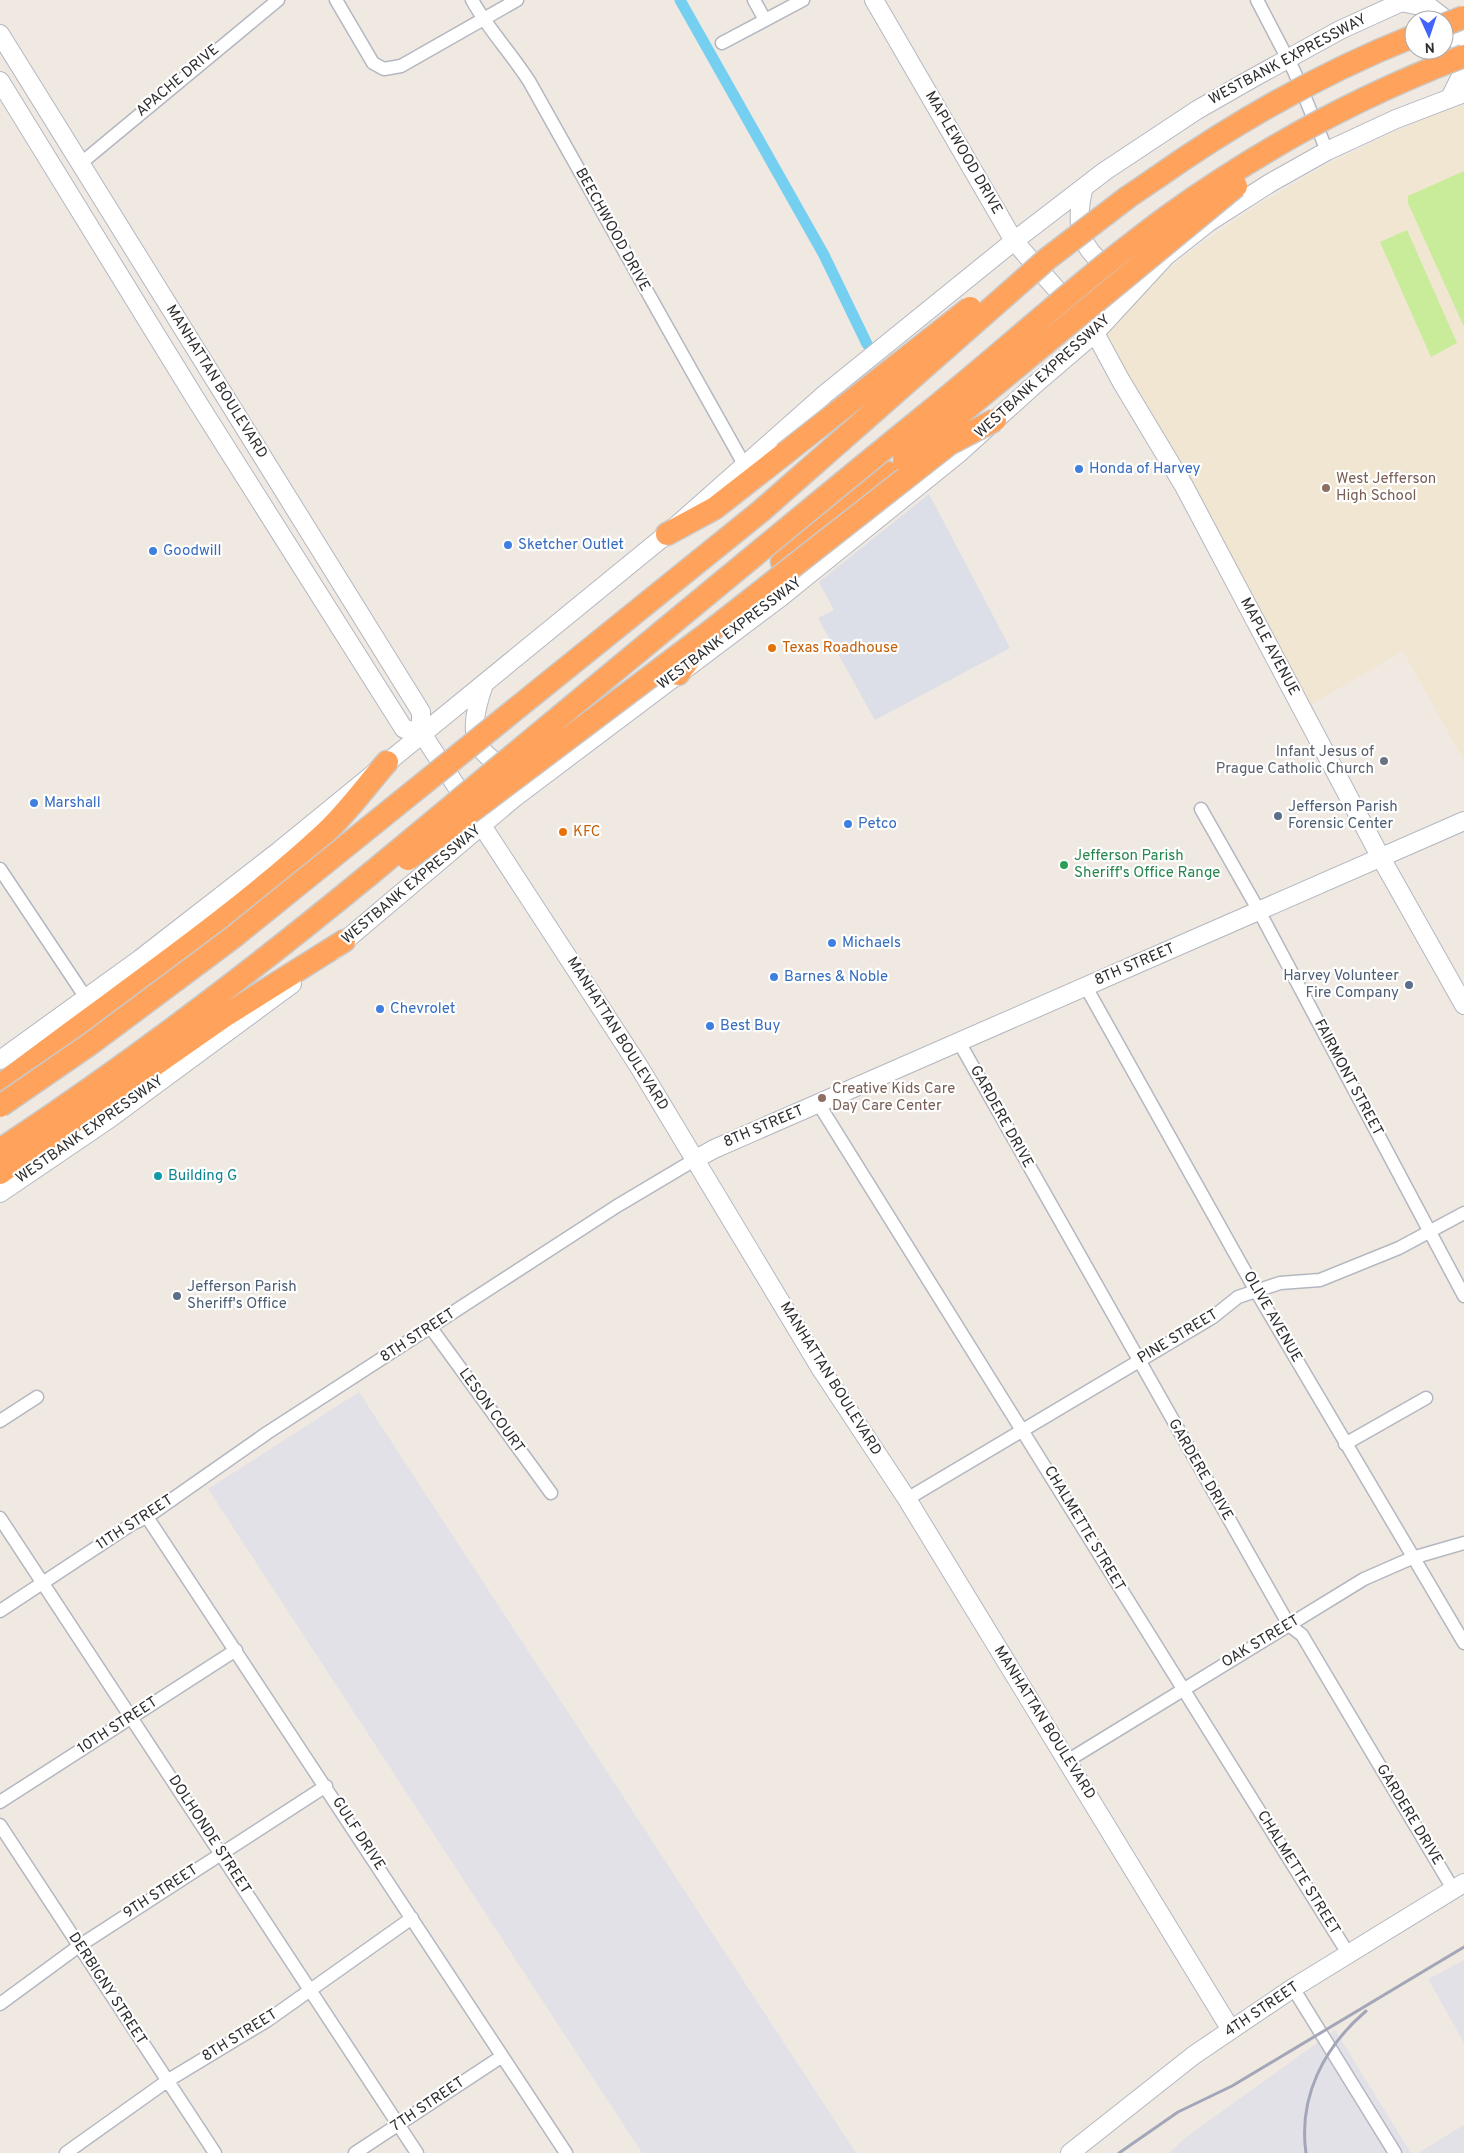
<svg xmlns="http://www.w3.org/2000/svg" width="1464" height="2153" viewBox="0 0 1464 2153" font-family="Overpass,sans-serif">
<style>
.industrial{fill:#e3e1e8}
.education{fill:#f0e6d1}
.airport{fill:#dcdee8}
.pitch{fill:#c9ec9a}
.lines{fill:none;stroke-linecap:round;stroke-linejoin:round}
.canal{stroke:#75cff0;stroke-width:11}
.street-casing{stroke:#b4b7c1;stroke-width:15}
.secondary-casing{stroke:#b4b7c1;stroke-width:20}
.highway-casing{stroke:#c9c9c9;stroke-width:25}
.street{stroke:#fff;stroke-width:12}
.secondary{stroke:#fff;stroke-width:18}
.highway{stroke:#ffa35c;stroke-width:22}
.rail{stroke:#a3a6b8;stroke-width:3}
.highway-bridge-casing{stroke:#c9c9c9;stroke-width:25;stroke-linecap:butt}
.highway-bridge{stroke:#ffa35c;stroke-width:22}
.shop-dot{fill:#3f7fe0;stroke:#fff;stroke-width:2}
.education-dot{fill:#8d6e63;stroke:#fff;stroke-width:2}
.food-dot{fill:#e8710a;stroke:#fff;stroke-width:2}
.worship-dot{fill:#6b7280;stroke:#fff;stroke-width:2}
.service-dot{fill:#5c6f8a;stroke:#fff;stroke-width:2}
.leisure-dot{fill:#2e9e5b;stroke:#fff;stroke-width:2}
.culture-dot{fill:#0f9aa8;stroke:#fff;stroke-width:2}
.labels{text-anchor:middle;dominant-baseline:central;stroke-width:4.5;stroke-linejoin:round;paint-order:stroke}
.street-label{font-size:15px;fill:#2e2e2e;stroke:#fff}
.shop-label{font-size:15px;fill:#366cbe;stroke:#fff;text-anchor:start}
.education-label{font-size:15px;fill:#785e54;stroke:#fff;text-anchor:start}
.food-label{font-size:15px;fill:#c56008;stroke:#fff;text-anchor:start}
.worship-label{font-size:15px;fill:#5b616d;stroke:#fff;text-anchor:end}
.service-label{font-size:15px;fill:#4e5e75;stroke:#fff;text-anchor:start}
.leisure-label{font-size:15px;fill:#27864d;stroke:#fff;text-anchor:start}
.culture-label{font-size:15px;fill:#0d838f;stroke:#fff;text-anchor:start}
</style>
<rect width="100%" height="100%" fill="#efe9e1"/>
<path class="industrial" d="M359 1392 856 2153H642L208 1489Z
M1464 1960V2043L1428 1979Z
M1335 2030 1411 2153H1169L1185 2138Z
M1464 2125V2153H1418Z"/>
<path class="education" d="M1464 105V761L1403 651 1310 705 1098 324 1189 253 1254 207 1324 166 1373 142 1425 118Z"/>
<path class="airport" d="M929 494 1010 648 875 720 818 618 834 610 819 582Z"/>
<path class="pitch" d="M1464 171V327L1408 203V196Z
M1407 230 1457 343 1431 357 1380 242Z"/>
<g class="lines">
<path class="canal" d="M680 0 824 255 867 344"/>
<defs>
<path id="street" d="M336 0 373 63 384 69 401 66 517 0
M472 0C488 29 511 53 529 81L745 466
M754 0 765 20
M1257 0 1294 71 1327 151
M722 43 803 0
M80 164 278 0
M1201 809 1259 911 1464 1296
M0 869 86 998
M1086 987 1256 1291 1464 1643
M959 1042 1289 1625 1302 1635 1453 1889
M818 1103 1349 1955
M431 1328 551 1493
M0 1421 37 1397
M1345 1444 1426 1398
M907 1499 1213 1317 1238 1297 1280 1283 1320 1280 1399 1248 1464 1213
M147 1517 566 2153
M0 1518 417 2153
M0 1611 132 1524 147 1517 267 1433 617 1206 696 1159
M1067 1761 1364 1579 1412 1558 1464 1543
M0 1802 236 1650
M0 1825 215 2153
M1293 1988 1395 2153
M0 2004 79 1946 326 1786
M66 2153 167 2081 268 2020 412 1918
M355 2153 501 2057"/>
<path id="secondary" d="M874 0 1014 241 1095 333 1121 381 1184 486 1381 858 1464 1005
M1400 2 1431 8 1449 22 1459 38 1463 72 1450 98
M0 34 421 712V732L638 1065 821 1369 907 1499 1231 2030
M0 81 195 398 404 729 421 732
M1083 190C1077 217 1077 242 1099 260 1105 265 1109 269 1116 270
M484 684C471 721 465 754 511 768
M334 950 514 798 781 597 958 454 1032 387 1095 333 1166 256 1209 222 1270 183 1327 151 1396 119 1464 93
M0 1060 140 959 279 851 667 534 825 394 1014 241 1105 171 1197 110 1253 78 1340 30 1406 0
M696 1159 714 1149 1464 821
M0 1193 109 1119 292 984
M1070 2153 1194 2055 1293 1988 1464 1883"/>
<path id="highway" d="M1128 197 1156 178
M667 534 715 508 784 454
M782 562 889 473
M678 674 703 641
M0 1086C108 1002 223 927 324 834 347 813 366 786 387 762
M0 1150C129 1065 251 972 370 874
M0 1173 223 1017 344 941"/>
</defs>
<use href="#street" class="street-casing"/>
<use href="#secondary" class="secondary-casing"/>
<use href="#highway" class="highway-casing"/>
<use href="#street" class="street"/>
<use href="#secondary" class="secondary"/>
<use href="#highway" class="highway"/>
<path class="rail" d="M1119 2153 1178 2112 1232 2086 1464 1947
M1306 2153C1298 2097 1324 2047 1366 2011"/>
<defs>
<path id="highway-bridge" d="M1444 25 1464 17
M1156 178C1236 122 1323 72 1414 36
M784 454 970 308
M904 460 1236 186
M408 859 712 630 949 444 995 420
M370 874C556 720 741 565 928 413 1008 348 1085 277 1168 216 1260 150 1358 96 1464 56
M0 1106 90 1044 232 938 761 511 1047 259 1128 197"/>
</defs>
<use href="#highway-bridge" class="highway-bridge-casing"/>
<use href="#highway-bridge" class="highway-bridge"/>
</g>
<g class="shop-dot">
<circle cx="1079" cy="469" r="5"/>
<circle cx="508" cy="545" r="5"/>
<circle cx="153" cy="551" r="5"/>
<circle cx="34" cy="803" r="5"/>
<circle cx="848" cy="824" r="5"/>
<circle cx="832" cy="943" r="5"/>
<circle cx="774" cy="977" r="5"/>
<circle cx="380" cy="1009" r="5"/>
<circle cx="710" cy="1026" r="5"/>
</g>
<g class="education-dot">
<circle cx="1326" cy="488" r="5"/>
<circle cx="822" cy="1098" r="5"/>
</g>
<g class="food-dot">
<circle cx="772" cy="648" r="5"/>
<circle cx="563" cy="832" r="5"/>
</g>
<circle class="worship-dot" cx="1384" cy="761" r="5"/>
<g class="service-dot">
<circle cx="1278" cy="816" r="5"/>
<circle cx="1409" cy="985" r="5"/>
<circle cx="177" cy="1296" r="5"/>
</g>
<circle class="leisure-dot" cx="1064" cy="865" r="5"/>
<circle class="culture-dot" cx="158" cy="1176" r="5"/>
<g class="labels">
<g class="street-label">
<text transform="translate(1288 60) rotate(-28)">WESTBANK EXPRESSWAY</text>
<text transform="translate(178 81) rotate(-40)">APACHE DRIVE</text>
<text transform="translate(963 153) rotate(60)">MAPLEWOOD DRIVE</text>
<text transform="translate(612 230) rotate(61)">BEECHWOOD DRIVE</text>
<text transform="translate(1043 377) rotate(-42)">WESTBANK EXPRESSWAY</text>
<text transform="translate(216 382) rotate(58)">MANHATTAN BOULEVARD</text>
<text transform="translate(730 634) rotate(-37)">WESTBANK EXPRESSWAY</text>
<text transform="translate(1269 647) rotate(62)">MAPLE AVENUE</text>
<text transform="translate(412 885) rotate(-40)">WESTBANK EXPRESSWAY</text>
<text transform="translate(1135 965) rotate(-23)">8TH STREET</text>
<text transform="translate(617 1034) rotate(58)">MANHATTAN BOULEVARD</text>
<text transform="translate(1348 1078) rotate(62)">FAIRMONT STREET</text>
<text transform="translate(1001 1117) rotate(61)">GARDERE DRIVE</text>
<text transform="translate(764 1127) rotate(-23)">8TH STREET</text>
<text transform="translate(90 1130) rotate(-35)">WESTBANK EXPRESSWAY</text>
<text transform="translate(1272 1317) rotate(60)">OLIVE AVENUE</text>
<text transform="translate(418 1336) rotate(-33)">8TH STREET</text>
<text transform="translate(1178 1337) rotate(-31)">PINE STREET</text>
<text transform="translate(830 1379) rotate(58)">MANHATTAN BOULEVARD</text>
<text transform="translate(491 1411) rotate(54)">LESON COURT</text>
<text transform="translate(1200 1470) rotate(60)">GARDERE DRIVE</text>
<text transform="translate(135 1523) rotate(-33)">11TH STREET</text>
<text transform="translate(1084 1529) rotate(59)">CHALMETTE STREET</text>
<text transform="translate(1261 1642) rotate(-31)">OAK STREET</text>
<text transform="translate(1044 1723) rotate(58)">MANHATTAN BOULEVARD</text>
<text transform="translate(118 1726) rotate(-33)">10TH STREET</text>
<text transform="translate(1409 1815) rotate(59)">GARDERE DRIVE</text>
<text transform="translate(358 1834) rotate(57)">GULF DRIVE</text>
<text transform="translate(209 1835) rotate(57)">DOLHONDE STREET</text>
<text transform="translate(1298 1873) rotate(58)">CHALMETTE STREET</text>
<text transform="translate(161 1892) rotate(-33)">9TH STREET</text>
<text transform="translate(107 1989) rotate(57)">DERBIGNY STREET</text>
<text transform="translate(1262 2010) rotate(-34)">4TH STREET</text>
<text transform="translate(240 2036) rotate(-32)">8TH STREET</text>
<text transform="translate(428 2105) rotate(-34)">7TH STREET</text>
</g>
<g class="shop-label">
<text x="1089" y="469">Honda of Harvey</text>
<text x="518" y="545">Sketcher Outlet</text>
<text x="163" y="551">Goodwill</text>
<text x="44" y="803">Marshall</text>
<text x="858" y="824">Petco</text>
<text x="842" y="943">Michaels</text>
<text x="784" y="977">Barnes &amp; Noble</text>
<text x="390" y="1009">Chevrolet</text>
<text x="720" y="1026">Best Buy</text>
</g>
<g class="education-label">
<text x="1336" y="479">West Jefferson<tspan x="1336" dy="17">High School</tspan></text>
<text x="832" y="1089">Creative Kids Care<tspan x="832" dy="17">Day Care Center</tspan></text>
</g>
<g class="food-label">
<text x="782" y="648">Texas Roadhouse</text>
<text x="573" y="832">KFC</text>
</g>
<g class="worship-label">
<text x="1374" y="752">Infant Jesus of<tspan x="1374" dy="17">Prague Catholic Church</tspan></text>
</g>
<g class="service-label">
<text x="1288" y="807">Jefferson Parish<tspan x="1288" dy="17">Forensic Center</tspan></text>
<text x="1399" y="976" text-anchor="end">Harvey Volunteer<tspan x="1399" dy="17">Fire Company</tspan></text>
<text x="187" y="1287">Jefferson Parish<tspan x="187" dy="17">Sheriff's Office</tspan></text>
</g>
<g class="leisure-label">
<text x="1074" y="856">Jefferson Parish<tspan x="1074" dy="17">Sheriff's Office Range</tspan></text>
</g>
<g class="culture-label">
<text x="168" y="1176">Building G</text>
</g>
</g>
<g transform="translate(1429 35) rotate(177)"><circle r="24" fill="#ffffff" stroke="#ababab"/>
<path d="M0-4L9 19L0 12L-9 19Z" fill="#4264fb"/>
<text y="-8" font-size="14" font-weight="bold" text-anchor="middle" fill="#2e2e2e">N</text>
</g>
</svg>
